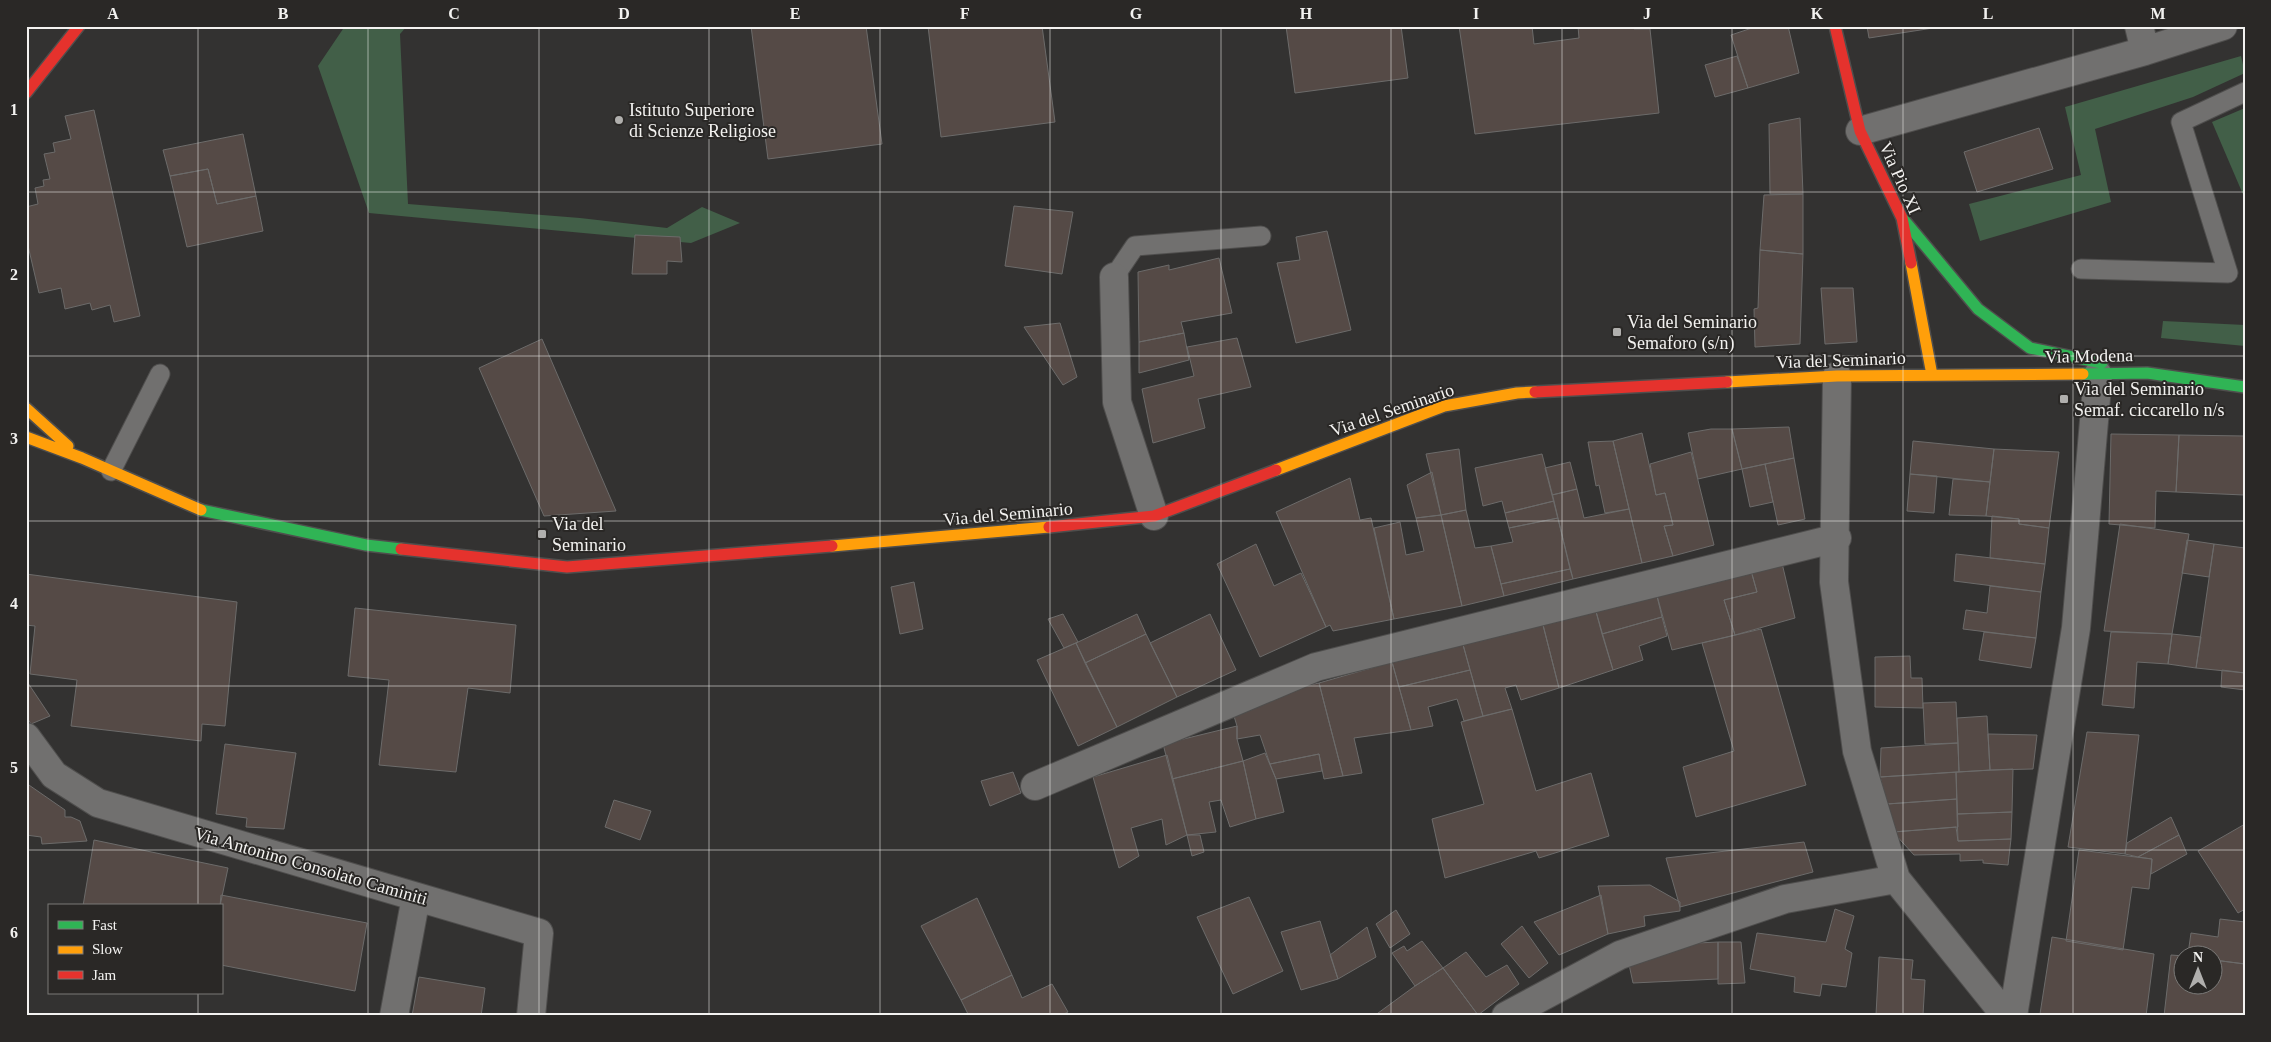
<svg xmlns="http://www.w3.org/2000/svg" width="2271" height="1042" viewBox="0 0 2271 1042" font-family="'Times New Roman',serif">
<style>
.green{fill:#425f48}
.building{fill:#554a46;stroke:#6c6b6a}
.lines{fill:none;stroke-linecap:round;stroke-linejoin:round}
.lane-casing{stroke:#4f4e4d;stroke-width:21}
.street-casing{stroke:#4f4e4d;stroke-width:30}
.fast-casing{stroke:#4f4e4d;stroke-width:14}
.slow-casing{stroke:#4f4e4d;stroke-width:14}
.jam-casing{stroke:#4f4e4d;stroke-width:14}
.lane{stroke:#71706f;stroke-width:19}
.street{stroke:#71706f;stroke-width:28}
.fast{stroke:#30b455;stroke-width:11}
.slow{stroke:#ff9f0a;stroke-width:11}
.jam{stroke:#e5322d;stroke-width:11}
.grid{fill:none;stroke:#f3f2f0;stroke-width:1;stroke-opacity:0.55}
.poi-dot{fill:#b0afad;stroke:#2a2826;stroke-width:2}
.labels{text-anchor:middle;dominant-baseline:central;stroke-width:4;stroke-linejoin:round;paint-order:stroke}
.poi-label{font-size:18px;fill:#f3f2f0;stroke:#2a2826;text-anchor:start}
.street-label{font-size:18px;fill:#f3f2f0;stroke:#2a2826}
.neatline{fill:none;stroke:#f3f2f0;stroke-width:2}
.grid-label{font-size:16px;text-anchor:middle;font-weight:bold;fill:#f3f2f0}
</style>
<rect width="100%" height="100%" fill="#333231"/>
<path class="green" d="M345 26H407L400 34 408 204 580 218 667 228 702 207 740 223 691 243 369 213 318 66Z
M2241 56 2245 73 2193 97 2095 129 2111 202 1980 241 1969 204 2081 175 2065 107Z
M2245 108V199L2212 122Z
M2163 321 2245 325V346L2161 338Z"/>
<path class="building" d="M751 26H866L882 144 768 159Z
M928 26H1042L1055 122 941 137Z
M1286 26H1401L1408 78 1295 93Z
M1459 26H1532L1534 44 1579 38 1578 26H1634V29H1650L1659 113 1475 134Z
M1758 26H1788L1799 73 1748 88 1731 35Z
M1867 26H1946L1869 38Z
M1737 56 1748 88 1715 97 1705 65Z
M94 110 140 316 114 322 110 305 92 310 90 303 65 309 61 288 39 293 26 237V207L38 204 35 188 44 186 43 180 50 179 44 154 55 152 53 143 71 139 65 116Z
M1800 118 1803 194H1770L1769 124Z
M2039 128 2053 169 1977 192 1964 152Z
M243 134 256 196 217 204 208 169 170 176 163 150Z
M208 169 217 204 256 196 263 231 187 247 170 176Z
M1803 194V254L1760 250 1764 195Z
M1014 206 1073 212 1062 274 1005 266Z
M1327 231 1351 330 1296 343 1277 263 1300 260 1296 237Z
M635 235 680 237 682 262 667 261V274H632Z
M1760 250 1803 254 1800 344 1755 347 1754 309 1758 308Z
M1219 258 1232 313 1181 322 1184 333 1139 342 1138 272 1169 265V270Z
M1821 288H1853L1857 342 1825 344Z
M1060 323 1077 377 1063 385 1024 327Z
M1184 333 1189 360 1139 373V342Z
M1237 338 1251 387 1198 399 1205 428 1153 443 1142 389 1194 376 1187 347Z
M542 339 616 511 544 516 479 368Z
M1789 427 1794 458 1742 469 1732 429Z
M1711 429H1732L1742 469 1698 479 1688 433Z
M1642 433 1656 495 1665 493 1673 525 1664 526 1673 556 1642 563 1613 441Z
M2111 434 2179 435 2176 492 2156 491 2155 528 2109 524Z
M2179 435 2245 436V501L2244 495 2176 492Z
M1613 441 1629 509 1605 513 1599 485 1596 486 1588 442Z
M1913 441 1994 449 1990 482 1910 474Z
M1459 449 1466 510 1441 515 1426 454Z
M1994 449 2059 452 2049 528 2019 524V519L1986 516Z
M1691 452 1714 545 1673 556 1664 526 1673 525 1665 493 1656 495 1650 464Z
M1542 454 1554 501 1505 513 1502 501 1483 506 1475 468Z
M1794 458 1805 519 1778 525 1765 464Z
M1570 462 1577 489 1552 495 1545 468Z
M1765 464 1773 502 1750 507 1742 469Z
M1432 472 1441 515 1416 518 1407 485Z
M1910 474 1937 476 1934 513 1907 511Z
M1350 478 1360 520 1371 518 1394 619 1333 631 1330 625 1326 627 1276 512Z
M1953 479 1990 482 1986 516 1949 515Z
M1577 489 1584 518 1629 509 1642 563 1573 579 1552 495Z
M1554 501 1558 518 1509 528 1505 513Z
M1466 510 1475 548 1491 546 1504 596 1462 606 1441 515Z
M1441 515 1462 606 1394 619 1374 528 1400 522 1406 555 1424 551 1416 518Z
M1992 516 2019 519V524L2049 528 2045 564 1990 558Z
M1558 518 1570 569 1501 584 1491 546 1513 542 1509 528Z
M2120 524 2189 534 2172 634 2104 631Z
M2187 540 2214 544 2209 577 2182 573Z
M1256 544 1274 586 1301 573 1326 627 1260 657 1217 564Z
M2214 544 2245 548V673L2196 668Z
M1956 554 2045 564 2041 592 1954 581Z
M1781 559 1795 618 1735 635 1724 600 1757 592 1750 567Z
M1750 567 1757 592 1724 600 1735 635 1672 650 1656 592Z
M1570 569 1573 579 1504 596 1501 584Z
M26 574 237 602 225 726 202 724 201 741 71 726 77 680 30 674 35 626 26 625Z
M914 582 923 629 900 634 891 587Z
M1990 586 2041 592 2036 638 1963 629 1966 610 1987 613Z
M1656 592 1662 617 1602 634 1595 608Z
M355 608 516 625 510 693 468 688 456 772 379 765 389 680 348 676Z
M1595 608 1613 670 1559 688 1542 621Z
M1063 614 1078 642 1064 648 1048 619Z
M1137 614 1146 634 1085 663 1076 643Z
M1210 614 1236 670 1177 697 1150 643Z
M1662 617 1667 636 1639 646 1643 660 1613 670 1602 634Z
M1542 621 1559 688 1521 700 1516 685 1505 688 1512 709 1483 716 1462 641Z
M1761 629 1806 785 1696 817 1683 767 1734 751 1702 643Z
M1984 632 2036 638 2031 668 1979 660Z
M2111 632 2172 634 2168 664 2137 662 2134 708 2102 705Z
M1146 634 1177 697 1117 727 1085 663Z
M2172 634 2201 637 2196 668 2168 664Z
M1462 641 1470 670 1399 687 1392 662Z
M1076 643 1117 727 1078 746 1037 660Z
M1910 656 1911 678H1922L1923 708 1875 707V657Z
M1392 662 1411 730 1354 738 1362 773 1343 776 1319 683Z
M1470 670 1483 716 1464 721 1457 699 1428 707 1433 726 1411 730 1399 687Z
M2222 670 2245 673V690L2221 687Z
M26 680 50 716 31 724 26 716Z
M1319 683 1343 776 1324 779 1319 754 1270 764 1260 735 1237 739V726L1230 703Z
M1956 702 1958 743 1925 744 1923 703Z
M1512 709 1536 791 1591 773 1609 836 1539 858 1536 851 1445 878 1432 819 1484 804 1461 722Z
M1987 716 1990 770 1959 772 1957 718Z
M1237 726V739L1243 761 1172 779 1163 744Z
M2087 732 2139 735 2125 854 2068 847Z
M1988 734 2037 735 2033 769 1990 770Z
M1958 743 1959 772 1880 777 1881 748Z
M225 744 296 753 284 829 246 827 247 818 216 814Z
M1265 753 1276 779 1284 812 1256 819 1243 761Z
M1319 754 1322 771 1276 779 1270 764Z
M1167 755 1187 835 1166 845 1162 819 1131 828 1139 856 1119 868 1093 777Z
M1243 761 1256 819 1230 827 1221 800 1209 802 1216 832 1187 835 1172 779Z
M2013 769 2012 812 1957 814 1956 772Z
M1013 772 1021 793 990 806 981 781Z
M1956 772 1957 799 1887 804 1880 777Z
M26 783 65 810V817H71L80 821 87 841 42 844 41 837 26 835Z
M1957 799 1958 827 1893 832 1887 804Z
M614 800 651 811 640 840 605 827Z
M2012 812 2011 839 1958 841 1957 814Z
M2171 817 2179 835 2138 857 2125 854 2127 843Z
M2245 824V909L2238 913 2198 851Z
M1956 827 1958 841 2011 839 2008 865 1983 863V860L1960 861V854L1914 855 1893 832Z
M1187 835H1200L1204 852 1192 856Z
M2179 835 2187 854 2151 874 2152 859 2138 857Z
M94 840 228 868 220 906H83Z
M1804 842 1813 872 1680 907 1666 858Z
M2079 850 2152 859 2149 889 2132 887 2123 950 2066 941Z
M1650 885 1680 902V911L1644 916 1645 926 1608 934 1598 886Z
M221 895 367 923 355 991 221 965V906H220Z
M1601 895 1608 934 1559 955 1534 922Z
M1249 897 1283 971 1233 994 1197 917Z
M977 898 1012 975 961 1000 921 926Z
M1835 909 1854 916 1845 949 1852 953 1846 987 1822 984 1820 996 1794 992 1795 977 1750 969 1757 933 1826 942Z
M1396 910 1410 934 1390 948 1376 924Z
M2220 919 2245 922V964L2214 960V954H2188L2191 933 2218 937Z
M1320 921 1338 979 1301 990 1281 932Z
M1522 926 1548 963 1529 978 1501 944Z
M1367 927 1376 957 1338 979 1330 955Z
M2052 937 2154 954 2146 1016H2056L2040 1014Z
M1422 941 1443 968 1415 986 1392 953 1404 946 1407 951Z
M1718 942V979L1633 983 1627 955 1677 944Z
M1718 942H1741L1745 983 1718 984Z
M1466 952 1486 977 1507 965 1519 984 1478 1015 1443 968Z
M2171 955 2184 956V984H2214V960L2245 964V1016H2164Z
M1879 957 1913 960 1911 979 1925 980 1923 1015H1876Z
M1443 968 1478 1015 1374 1016 1415 986Z
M1012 975 1022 998 1052 984 1068 1012 1060 1016H969L961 1000Z
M419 977 485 988 481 1016H412Z"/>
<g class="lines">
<defs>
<path id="lane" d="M2081 269 2228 273 2181 122 2245 92
M1114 277 1135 246 1261 236
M111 471 160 374"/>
<path id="street" d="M2139 26 2145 51
M1860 131 2145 51 2223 26
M1114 277 1117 402 1154 516
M1837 376 1834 582 1857 751 1896 879 2006 1016
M26 737 54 775 98 803 539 933 531 1016
M1035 786 1316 667 1837 538
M394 1016 416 897
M1506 1016 1620 955 1785 899 1896 879
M2013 1016 2076 628 2098 375"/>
<path id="fast" d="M1904 220 1978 309 2030 348 2102 363
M2083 374 2147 373 2245 387
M201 510 366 545 401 549"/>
<path id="slow" d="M1911 263 1932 375
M1727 382 1837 376 2083 374
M26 408 68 446
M26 437 82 458 201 510
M1276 470 1444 406 1517 393 1535 392
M832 546 1049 527"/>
<path id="jam" d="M1835 26 1860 131 1902 218 1911 263
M26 93 79 26
M1535 392 1727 382
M1049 527 1154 516 1276 470
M401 549 567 567 832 546"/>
</defs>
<use href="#lane" class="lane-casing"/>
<use href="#street" class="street-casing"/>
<use href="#fast" class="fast-casing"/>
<use href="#slow" class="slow-casing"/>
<use href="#jam" class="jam-casing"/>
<use href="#lane" class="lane"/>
<use href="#street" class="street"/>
<use href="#fast" class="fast"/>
<use href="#slow" class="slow"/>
<use href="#jam" class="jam"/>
</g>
<path class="grid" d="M198 26V906M368 26V1016M539 26V1016M709 26V1016M880 26V1016M1050 26V1016M1221 26V1016M1391 26V1016M1562 26V1016M1732 26V1016M1903 26V1016M2073 26V1016M26 192H2245M26 356H2245M26 521H2245M26 686H2245M26 850H2245M198 993V1016"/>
<g class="poi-dot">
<circle cx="619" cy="120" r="5"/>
<rect x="1612" y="327" width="10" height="10" rx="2.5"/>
<rect x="2059" y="394" width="10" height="10" rx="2.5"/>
<rect x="537" y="529" width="10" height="10" rx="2.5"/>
</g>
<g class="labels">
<g class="poi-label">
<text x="629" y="110">Istituto Superiore<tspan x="629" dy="21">di Scienze Religiose</tspan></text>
<text x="1627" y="322">Via del Seminario<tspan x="1627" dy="21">Semaforo (s/n)</tspan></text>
<text x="2074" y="389">Via del Seminario<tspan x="2074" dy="21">Semaf. ciccarello n/s</tspan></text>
<text x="552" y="524">Via del<tspan x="552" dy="21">Seminario</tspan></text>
</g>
<g class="street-label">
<text transform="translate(1900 178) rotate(66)">Via Pio XI</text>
<text transform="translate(2089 356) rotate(-1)">Via Modena</text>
<text transform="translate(1841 360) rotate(-2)">Via del Seminario</text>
<text transform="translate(1392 410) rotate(-19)">Via del Seminario</text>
<text transform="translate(1008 514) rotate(-5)">Via del Seminario</text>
<text transform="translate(311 866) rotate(16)">Via Antonino Consolato Caminiti</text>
</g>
</g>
<rect width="2271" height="1042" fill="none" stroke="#2a2826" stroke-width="55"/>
<rect x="48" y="904" width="175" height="90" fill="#2a2826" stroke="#7a7977"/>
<rect x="58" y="921" width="25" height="8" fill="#30b455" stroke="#7a7977"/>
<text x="92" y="930" font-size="15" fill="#f3f2f0">Fast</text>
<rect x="58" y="946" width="25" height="8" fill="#ff9f0a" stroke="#7a7977"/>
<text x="92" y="954" font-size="15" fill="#f3f2f0">Slow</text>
<rect x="58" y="971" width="25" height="8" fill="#e5322d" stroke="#7a7977"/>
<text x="92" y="980" font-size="15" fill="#f3f2f0">Jam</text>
<g transform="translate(2198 970)"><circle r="24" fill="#2a2826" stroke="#7a7977"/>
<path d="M0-4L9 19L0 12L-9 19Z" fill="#b0afad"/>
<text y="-8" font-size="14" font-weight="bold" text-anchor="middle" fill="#f3f2f0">N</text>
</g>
<rect x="28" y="28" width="2216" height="986" class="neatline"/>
<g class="grid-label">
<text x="113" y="19">A</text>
<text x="283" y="19">B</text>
<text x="454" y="19">C</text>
<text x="624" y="19">D</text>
<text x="795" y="19">E</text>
<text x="965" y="19">F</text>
<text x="1136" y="19">G</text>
<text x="1306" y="19">H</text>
<text x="1476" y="19">I</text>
<text x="1647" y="19">J</text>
<text x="1817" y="19">K</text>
<text x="1988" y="19">L</text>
<text x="2158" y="19">M</text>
<text x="14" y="115">1</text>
<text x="14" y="280">2</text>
<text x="14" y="444">3</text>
<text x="14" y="609">4</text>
<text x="14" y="773">5</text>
<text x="14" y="938">6</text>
</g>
</svg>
